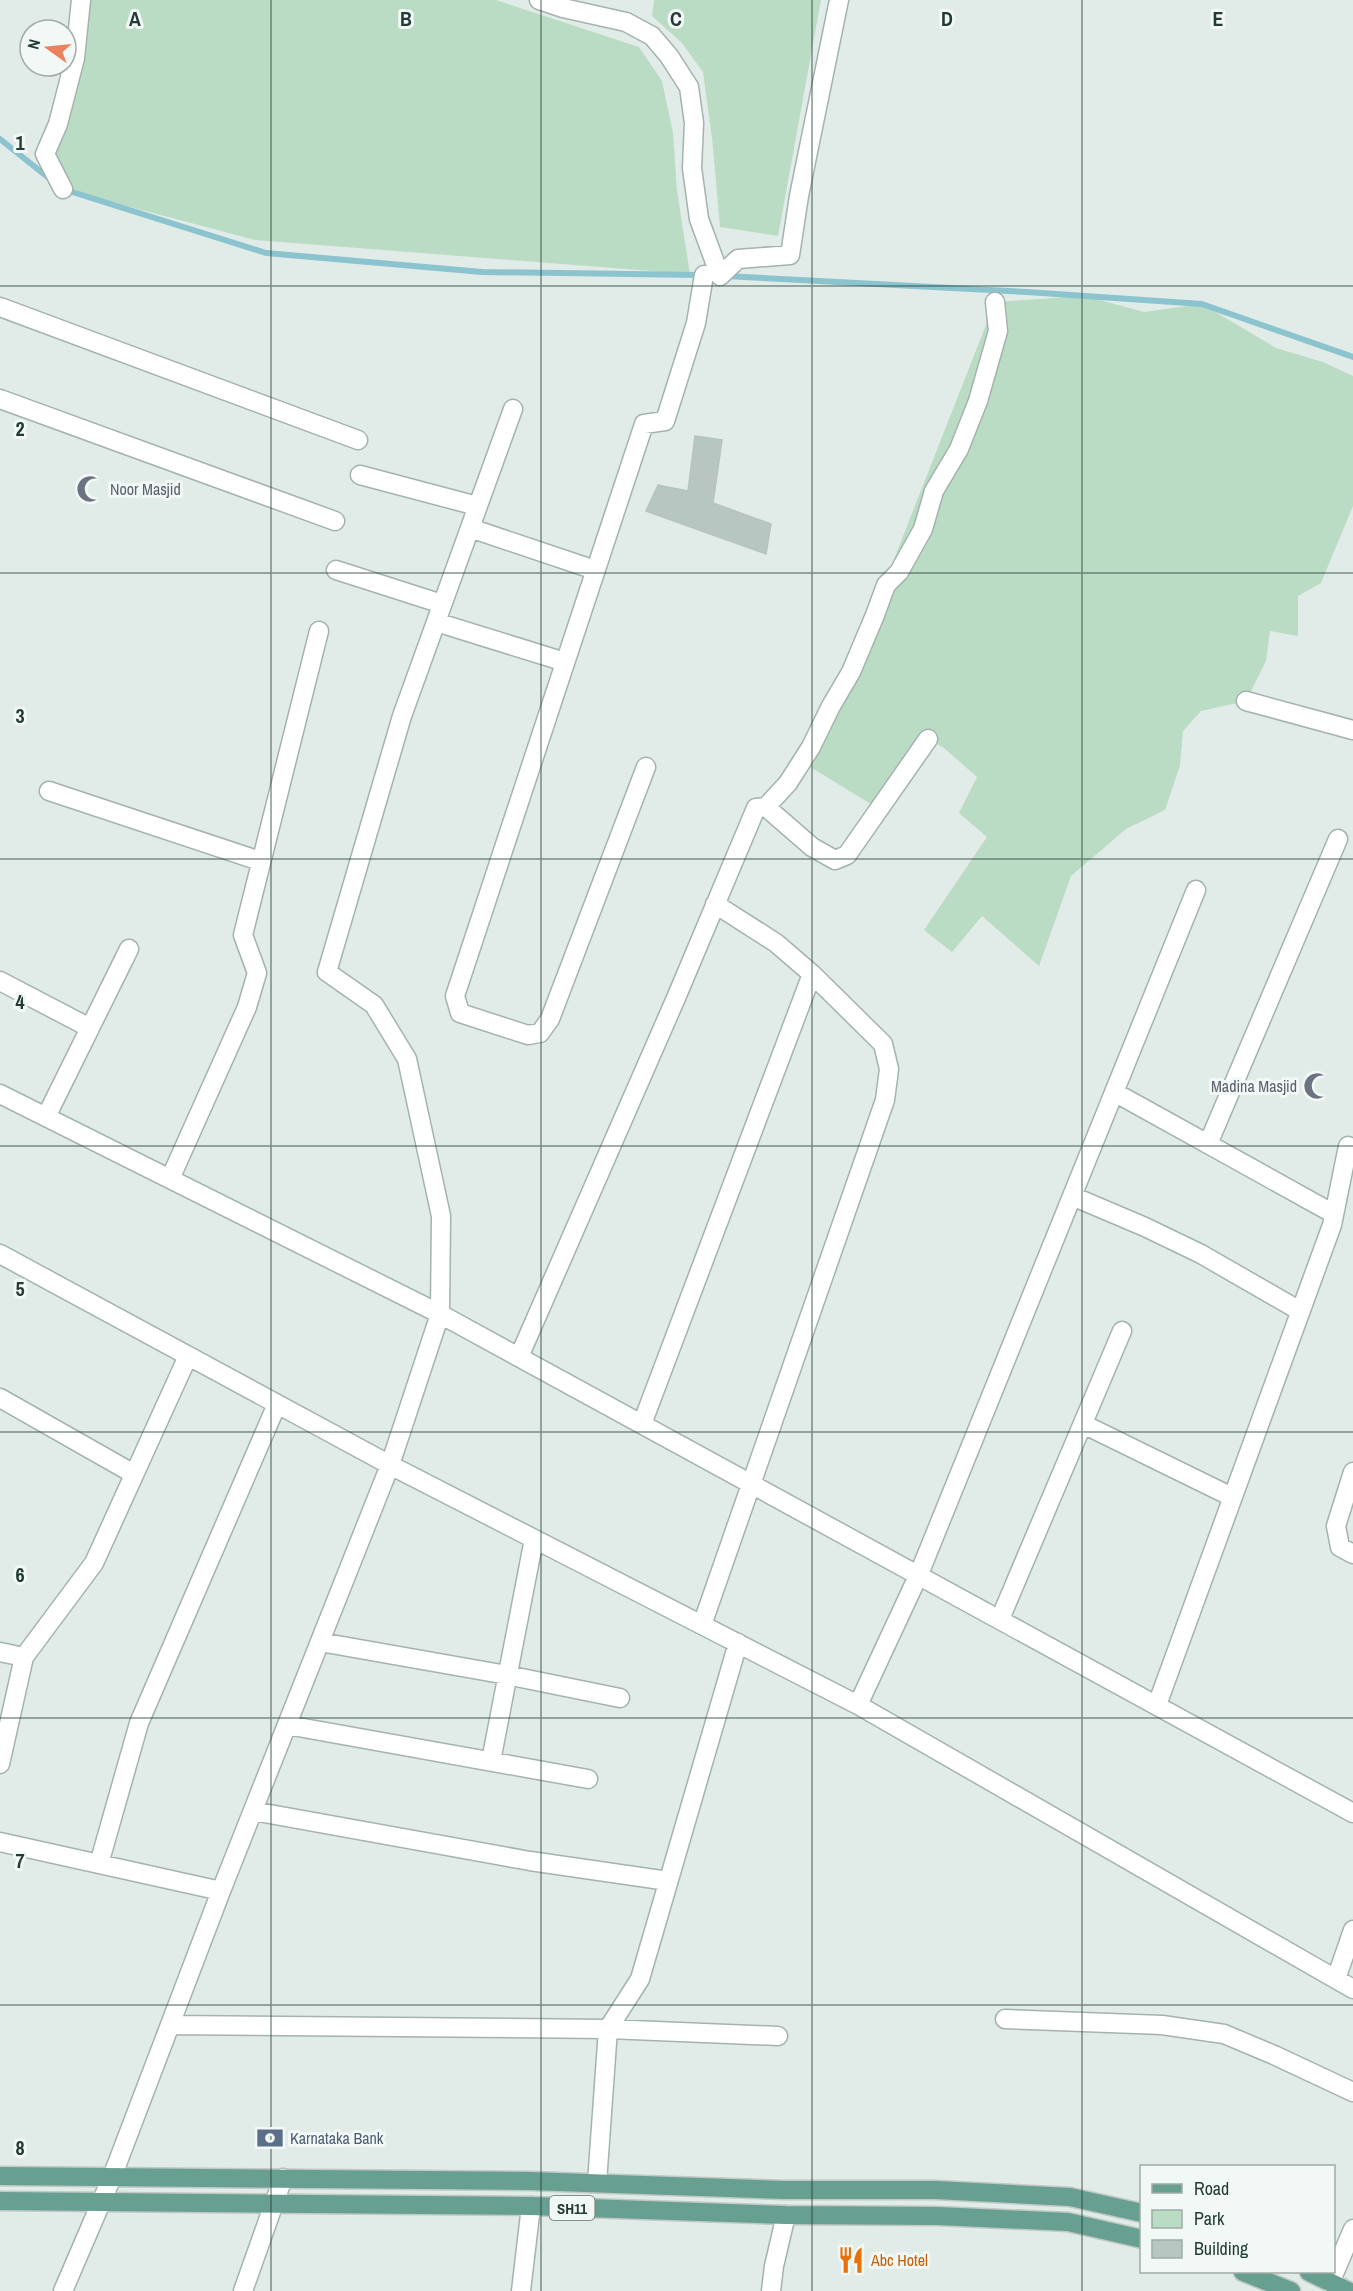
<svg xmlns="http://www.w3.org/2000/svg" width="1353" height="2291" viewBox="0 0 1353 2291" font-family="'Archivo Narrow',sans-serif">
<style>
.green{fill:#bbdcc4}
.lines{fill:none;stroke-linecap:round;stroke-linejoin:round}
.stream{stroke:#8bc4cf;stroke-width:6}
.building{fill:#b7c6c0;stroke:#b4c5be;stroke-width:1.5}
.minor-casing{stroke:#a4b3ae;stroke-width:21}
.major-casing{stroke:#c1c8c6;stroke-width:21}
.minor{stroke:#fff;stroke-width:18}
.major{stroke:#679f91;stroke-width:18}
.grid{fill:none;stroke:#223b35;stroke-width:1.5;stroke-opacity:0.55}
.labels{text-anchor:middle;dominant-baseline:central;stroke-width:6;stroke-linejoin:round;paint-order:stroke}
.shield{fill:#f2f8f5;stroke:#60746f;stroke-width:1.5}
.shield-label{font-size:15px;font-weight:bold;fill:#223b35}
.worship-label{font-size:16px;fill:#5b616d;stroke:#f2f8f5;text-anchor:start}
.service-label{font-size:16px;fill:#4e5e75;stroke:#f2f8f5;text-anchor:start}
.food-label{font-size:16px;fill:#c56008;stroke:#f2f8f5;text-anchor:start}
.grid-label{font-size:20px;text-anchor:middle;font-weight:bold;fill:#223b35;stroke:#f2f8f5;stroke-width:6;stroke-linejoin:round;paint-order:stroke}
</style>
<rect width="100%" height="100%" fill="#e1ebe7"/>
<path class="green" d="M86 0H496L639 47 662 81 673 133 677 191 690 274 255 240 63 189 45 154Z
M654 0H821L778 236 720 227 712 138 703 72 682 43 652 16Z
M1085 296 1144 312 1202 304 1276 348 1323 362 1353 376V506L1321 583 1298 596V636L1270 631 1266 661 1246 701 1201 711 1183 731 1180 765 1165 810 1126 829 1071 876 1039 966 982 916 952 952 924 930 987 837 959 813 977 777 944 748 928 739 879 809 812 768 995 302Z"/>
<g class="lines">
<path class="stream" d="M0 139 50 179
M66 190 266 253 482 272 702 275
M725 276 1027 292 1202 304 1353 357"/>
</g>
<path class="building" d="M695 436 722 440 713 503 771 524 766 554 646 511 658 485 688 491Z"/>
<g class="lines">
<defs>
<path id="minor" d="M539 0 563 8 626 22 652 36 669 56 689 87 694 123 692 168 699 219 720 276 738 259 790 255 799 196 839 0
M63 189 45 154 58 124 75 58 81 0
M0 307 358 440
M0 399 335 521
M360 475 477 506
M470 528 595 570
M336 570 442 604
M436 622 565 662
M1246 701 1353 730
M646 767 550 1019 540 1033 528 1035 460 1013 455 996 644 424 665 421 696 323 704 275
M49 791 260 861
M766 807 788 783 811 747 831 706 851 672 875 615 886 585 899 572 923 529 934 491 959 449 978 401 998 331 995 302
M0 981 90 1028
M1114 1092 1334 1214
M0 1094 440 1314 1353 1813
M46 1117 129 949
M1208 1144 1338 839
M170 1179 247 1007 257 973 243 935 319 631
M1072 1196 1145 1227 1201 1254 1300 1311
M0 1254 390 1465 858 1705 1353 1989
M519 1357 676 998 756 808 766 807 812 847 835 860 847 855 928 739
M0 1398 134 1474
M642 1424 812 974
M1083 1424 1232 1497
M1353 1472 1336 1526 1340 1547 1353 1554
M1000 1619 1122 1331
M702 1625 885 1100 889 1069 883 1044 812 974 776 943 715 904
M320 1642 507 1675 620 1698
M0 1652 24 1657
M858 1705 919 1574 1196 890
M1157 1705 1332 1225 1348 1146
M287 1725 588 1779
M491 1761 534 1539
M0 1764 24 1657 94 1563 188 1356
M253 1811 530 1861 668 1881
M0 1842 221 1891
M99 1864 139 1723 277 1404
M1336 1979 1353 1930
M1005 2019 1162 2025 1224 2034 1274 2055 1353 2092
M170 2025 608 2029 778 2036
M597 2183 608 2029 640 1979 738 1643
M1330 2283 1353 2229
M63 2291 112 2177 221 1891 390 1465 440 1314 441 1216 407 1059 374 1005 327 972 402 716 513 409
M243 2291 283 2178
M521 2291 531 2206
M771 2291 774 2266 786 2215"/>
<path id="major" d="M0 2176 530 2181 785 2190H936L1070 2197 1142 2213
M0 2201 531 2206 786 2215 938 2216 1068 2222 1142 2239
M1243 2272 1291 2291
M1309 2272 1348 2291"/>
</defs>
<use href="#minor" class="minor-casing"/>
<use href="#major" class="major-casing"/>
<use href="#minor" class="minor"/>
<use href="#major" class="major"/>
</g>
<path class="grid" d="M271 0V2291M541 0V2291M812 0V2291M1082 0V2291M0 286H1353M0 573H1353M0 859H1353M0 1146H1353M0 1432H1353M0 1718H1353M0 2005H1353"/>
<defs>
<symbol id="mosque-bare" viewBox="-9 -9 18 18"><path d="M3.5-4.9A6 6 0 1 0 3.5 4.9A5 5 0 1 1 3.5-4.9Z" fill="#6b7280" stroke="#f2f8f5" stroke-width="2.5" paint-order="stroke"/></symbol>
<symbol id="bank-bare" viewBox="-9 -9 18 18"><path d="M-6-4H6V4H-6ZM0-2.3a2.3 2.3 0 1 0 0 4.6a2.3 2.3 0 1 0 0-4.6Z" fill="#5c6f8a" stroke="#f2f8f5" stroke-width="2.5" paint-order="stroke"/></symbol>
<symbol id="restaurant-bare" viewBox="-9 -9 18 18"><path d="M-5-6h1v4h1v-4h1v4h1v-4h1v5L-1.5 .5V6h-2V.5L-5-1ZM5-6V6H3V1.5H1.5Q1.5-4 5-6Z" fill="#e8710a" stroke="#f2f8f5" stroke-width="2.5" paint-order="stroke"/></symbol>
</defs>
<g fill-rule="evenodd">
<use href="#mosque-bare" x="71" y="470" width="38" height="38"/>
<use href="#mosque-bare" x="1298" y="1067" width="38" height="38"/>
<use href="#bank-bare" x="251" y="2119" width="38" height="38"/>
<use href="#restaurant-bare" x="832" y="2241" width="38" height="38"/>
</g>
<g class="labels">
<rect class="shield" x="549.5" y="2196" width="45" height="24" rx="4.5"/>
<g class="shield-label">
<text x="572" y="2208">SH11</text>
</g>
<g class="worship-label">
<text x="110" y="489">Noor Masjid</text>
<text x="1297" y="1086" text-anchor="end">Madina Masjid</text>
</g>
<g class="service-label">
<text x="290" y="2138">Karnataka Bank</text>
</g>
<g class="food-label">
<text x="871" y="2260">Abc Hotel</text>
</g>
</g>
<g class="grid-label">
<text x="135" y="26">A</text>
<text x="406" y="26">B</text>
<text x="676" y="26">C</text>
<text x="947" y="26">D</text>
<text x="1218" y="26">E</text>
<text x="20" y="150">1</text>
<text x="20" y="436">2</text>
<text x="20" y="723">3</text>
<text x="20" y="1009">4</text>
<text x="20" y="1296">5</text>
<text x="20" y="1582">6</text>
<text x="20" y="1868">7</text>
<text x="20" y="2155">8</text>
</g>
<rect x="1140" y="2165" width="195" height="108" fill="#f2f8f5" stroke="#9faca8" stroke-width="1.5"/>
<rect x="1152" y="2184" width="30" height="9" fill="#679f91" stroke="#9faca8" stroke-width="1.5"/>
<text x="1194" y="2195" font-size="18" fill="#223b35">Road</text>
<rect x="1152" y="2210" width="30" height="18" fill="#bbdcc4" stroke="#9faca8" stroke-width="1.5"/>
<text x="1194" y="2225" font-size="18" fill="#223b35">Park</text>
<rect x="1152" y="2240" width="30" height="18" fill="#b7c6c0" stroke="#9faca8" stroke-width="1.5"/>
<text x="1194" y="2255" font-size="18" fill="#223b35">Building</text>
<g transform="translate(48 48) rotate(285)"><circle r="28" fill="#f2f8f5" stroke="#9faca8" stroke-width="1.5"/>
<path d="M0-4.5L10 22L0 15L-10 22Z" fill="#ed815d"/>
<text y="-9" font-size="16" font-weight="bold" text-anchor="middle" fill="#223b35">N</text>
</g>
</svg>
